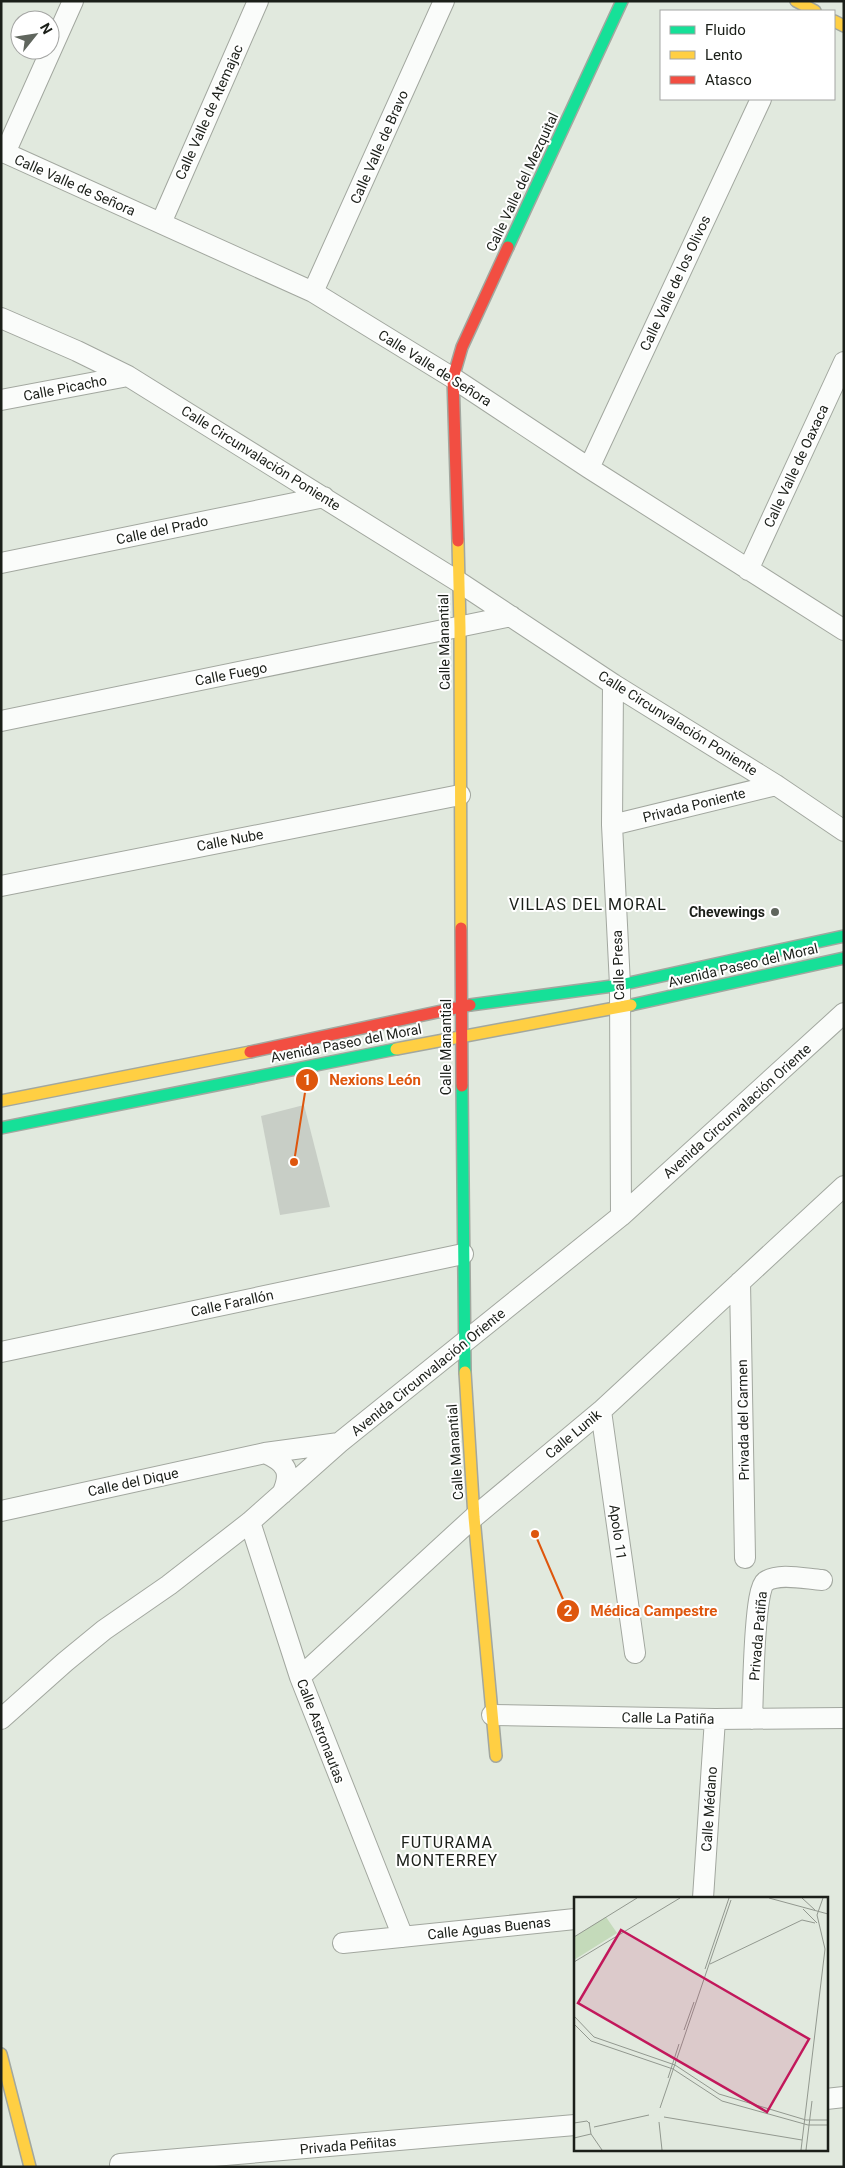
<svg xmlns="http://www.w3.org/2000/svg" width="845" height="2168" viewBox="0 0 845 2168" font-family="Roboto,sans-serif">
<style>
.building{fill:#c8cec6}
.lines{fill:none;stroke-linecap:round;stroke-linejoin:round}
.street-casing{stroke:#a2a79f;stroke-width:22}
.fast-casing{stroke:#a2a79f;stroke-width:14}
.slow-casing{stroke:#a2a79f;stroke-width:14}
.jam-casing{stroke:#a2a79f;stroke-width:14}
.street{stroke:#fafcfa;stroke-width:20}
.fast{stroke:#16e098;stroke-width:11}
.slow{stroke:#ffcf43;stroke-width:11}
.jam{stroke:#f24e42;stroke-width:11}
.poi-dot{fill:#60665e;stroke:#fff;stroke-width:2}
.labels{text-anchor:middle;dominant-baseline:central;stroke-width:4;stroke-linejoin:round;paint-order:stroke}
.street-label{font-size:14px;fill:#1b1f19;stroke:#fff}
.poi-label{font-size:14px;font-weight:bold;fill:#1b1f19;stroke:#fff;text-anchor:end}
.quarter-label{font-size:16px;letter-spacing:1px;fill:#1b1f19;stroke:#fff}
.inset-road{fill:none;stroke:#92988f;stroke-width:1}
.view{fill:#c2185b;fill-opacity:0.15;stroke:#c2185b;stroke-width:2.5}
.inset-edge{fill:none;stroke:#1b1f19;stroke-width:2.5}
.leader{fill:none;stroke:#de560d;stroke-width:2}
.callout-dot{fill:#de560d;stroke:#fff;stroke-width:2}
.mark-label{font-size:15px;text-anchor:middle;font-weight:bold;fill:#fff}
.callout-label{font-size:15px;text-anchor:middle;font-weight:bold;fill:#de560d;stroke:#fff;stroke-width:4;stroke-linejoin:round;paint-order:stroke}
</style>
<rect width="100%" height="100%" fill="#e1e9de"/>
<path class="building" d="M304 1105 330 1207 280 1215 261 1116Z"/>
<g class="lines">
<defs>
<path id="street" d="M1 151 313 292 453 378 589 468 844 630
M5 153 73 1
M161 223 258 1
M313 292 444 1
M1 318 77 351 128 376 459 582 613 684 776 785 844 831
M1 400 128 376
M589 468 761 99
M1 563 324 497
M748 570 844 362
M613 684 612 825 620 985 621 1216
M1 721 511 616
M612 825 776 785
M1 886 460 795
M740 1282 745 1558
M1 1352 463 1254
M601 1411 635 1653
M265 1453 339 1443
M1 1511 265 1453C287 1463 292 1472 282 1494
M250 1522 300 1677 403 1937
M300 1677 474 1517 601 1411 844 1186
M492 1715 715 1719 844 1718
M1 1719 65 1662 104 1630 169 1585 250 1522 339 1443 621 1216 844 1013
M752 1719C753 1699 754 1590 765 1582 778 1572 806 1579 822 1580
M703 1898 715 1719
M343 1943 575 1919
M826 2099 844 2097
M120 2164 575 2125"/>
<path id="fast" d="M508 247 622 1
M470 1005 620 985 844 936
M631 1005 844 958
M462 1086 465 1372
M1 1128 396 1049"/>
<path id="slow" d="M796 1 815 11
M834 21 844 26
M458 541 460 628 461 928
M396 1049 631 1005
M1 1101 250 1052
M465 1372 474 1517 496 1756
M1 2054 30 2167"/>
<path id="jam" d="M458 541 453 378 462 347 508 247
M461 928 462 1086
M250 1052 470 1005"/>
</defs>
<use href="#street" class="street-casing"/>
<use href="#fast" class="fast-casing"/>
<use href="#slow" class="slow-casing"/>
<use href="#jam" class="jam-casing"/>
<use href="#street" class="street"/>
<use href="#fast" class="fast"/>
<use href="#slow" class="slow"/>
<use href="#jam" class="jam"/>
</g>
<circle class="poi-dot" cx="775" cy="912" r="5"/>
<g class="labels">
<g class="street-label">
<text transform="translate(209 112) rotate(-66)">Calle Valle de Atemajac</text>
<text transform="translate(379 147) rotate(-66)">Calle Valle de Bravo</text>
<text transform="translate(522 182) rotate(-65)">Calle Valle del Mezquital</text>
<text transform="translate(75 185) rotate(24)">Calle Valle de Señora</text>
<text transform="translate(675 283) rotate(-65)">Calle Valle de los Olivos</text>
<text transform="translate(435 368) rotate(32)">Calle Valle de Señora</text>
<text transform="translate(65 388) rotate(-11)">Calle Picacho</text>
<text transform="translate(261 458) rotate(32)">Calle Circunvalación Poniente</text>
<text transform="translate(796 466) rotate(-65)">Calle Valle de Oaxaca</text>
<text transform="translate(162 530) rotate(-12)">Calle del Prado</text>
<text transform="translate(444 642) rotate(-91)">Calle Manantial</text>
<text transform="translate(231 674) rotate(-11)">Calle Fuego</text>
<text transform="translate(678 723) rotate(32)">Calle Circunvalación Poniente</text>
<text transform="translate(694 805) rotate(-14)">Privada Poniente</text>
<text transform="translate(230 840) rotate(-11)">Calle Nube</text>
<text transform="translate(618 965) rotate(-92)">Calle Presa</text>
<text transform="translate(743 965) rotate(-13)">Avenida Paseo del Moral</text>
<text transform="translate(346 1043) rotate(-11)">Avenida Paseo del Moral</text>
<text transform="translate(446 1047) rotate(-90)">Calle Manantial</text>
<text transform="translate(737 1111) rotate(-42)">Avenida Circunvalación Oriente</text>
<text transform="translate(232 1303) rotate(-12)">Calle Farallón</text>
<text transform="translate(428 1372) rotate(-39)">Avenida Circunvalación Oriente</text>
<text transform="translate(743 1420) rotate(-91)">Privada del Carmen</text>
<text transform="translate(573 1434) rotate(-40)">Calle Lunik</text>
<text transform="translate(455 1452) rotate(-94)">Calle Manantial</text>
<text transform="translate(133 1482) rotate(-12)">Calle del Dique</text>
<text transform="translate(618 1532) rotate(82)">Apolo 11</text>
<text transform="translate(758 1636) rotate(-85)">Privada Patiña</text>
<text transform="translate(668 1718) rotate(1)">Calle La Patiña</text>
<text transform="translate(321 1731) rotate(69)">Calle Astronautas</text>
<text transform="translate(709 1809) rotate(-86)">Calle Médano</text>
<text transform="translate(489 1928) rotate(-6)">Calle Aguas Buenas</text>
<text transform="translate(348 2145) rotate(-5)">Privada Peñitas</text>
</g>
<g class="poi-label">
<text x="765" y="912">Chevewings</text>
</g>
<g class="quarter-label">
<text x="588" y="904">VILLAS DEL MORAL</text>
<text x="447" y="1842">FUTURAMA<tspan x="447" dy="18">MONTERREY</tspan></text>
</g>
</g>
<g transform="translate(574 1897)">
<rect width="254" height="254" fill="#e1e9de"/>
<path d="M32 20 43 36 0 63V40Z" fill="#c4daba"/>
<path class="inset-road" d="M195 1 254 17M228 1 241 13M229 12 243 26M0 40 63 1M0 65 106 1M136 67 228 23 241 26M131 72 155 1M0 119 20 140 101 168 145 197 232 223H254M0 127 17 144 99 172 148 204 234 228H254M110 133 120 105M94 181 105 147M86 211 157 3M90 220 228 243M15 225 17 237 28 253M85 225 88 253M0 226 13 224 16 227M20 230 75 218M0 241 17 237M227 253 251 52 243 18 249 1M232 253 238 204"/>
<path class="view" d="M47 33 235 142 193 215 4 106Z"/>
<rect width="254" height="254" class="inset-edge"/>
</g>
<path class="leader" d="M294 1162L307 1080M535 1534L568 1611"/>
<g class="callout-dot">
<circle cx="294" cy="1162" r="5"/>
<circle cx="535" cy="1534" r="5"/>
<circle cx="307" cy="1080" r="12"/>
<circle cx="568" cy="1611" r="12"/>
</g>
<g class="mark-label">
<text x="307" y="1085">1</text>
<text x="568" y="1616">2</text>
</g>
<g class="callout-label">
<text x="375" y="1085">Nexions León</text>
<text x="654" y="1616">Médica Campestre</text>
</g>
<rect width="845" height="2168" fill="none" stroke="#1b1f19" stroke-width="5"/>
<rect x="660" y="10" width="175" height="90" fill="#ffffff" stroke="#a4a5a3"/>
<rect x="670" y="26" width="25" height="8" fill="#16e098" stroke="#a4a5a3"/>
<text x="705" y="35" font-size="15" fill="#1b1f19">Fluido</text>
<rect x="670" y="51" width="25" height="8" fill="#ffcf43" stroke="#a4a5a3"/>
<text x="705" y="60" font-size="15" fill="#1b1f19">Lento</text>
<rect x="670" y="76" width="25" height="8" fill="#f24e42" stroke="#a4a5a3"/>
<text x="705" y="85" font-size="15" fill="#1b1f19">Atasco</text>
<g transform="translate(35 35) rotate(60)"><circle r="24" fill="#ffffff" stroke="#a4a5a3"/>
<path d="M0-4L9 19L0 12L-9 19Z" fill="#60665e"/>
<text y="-8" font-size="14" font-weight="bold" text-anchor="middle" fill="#1b1f19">N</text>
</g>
</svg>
